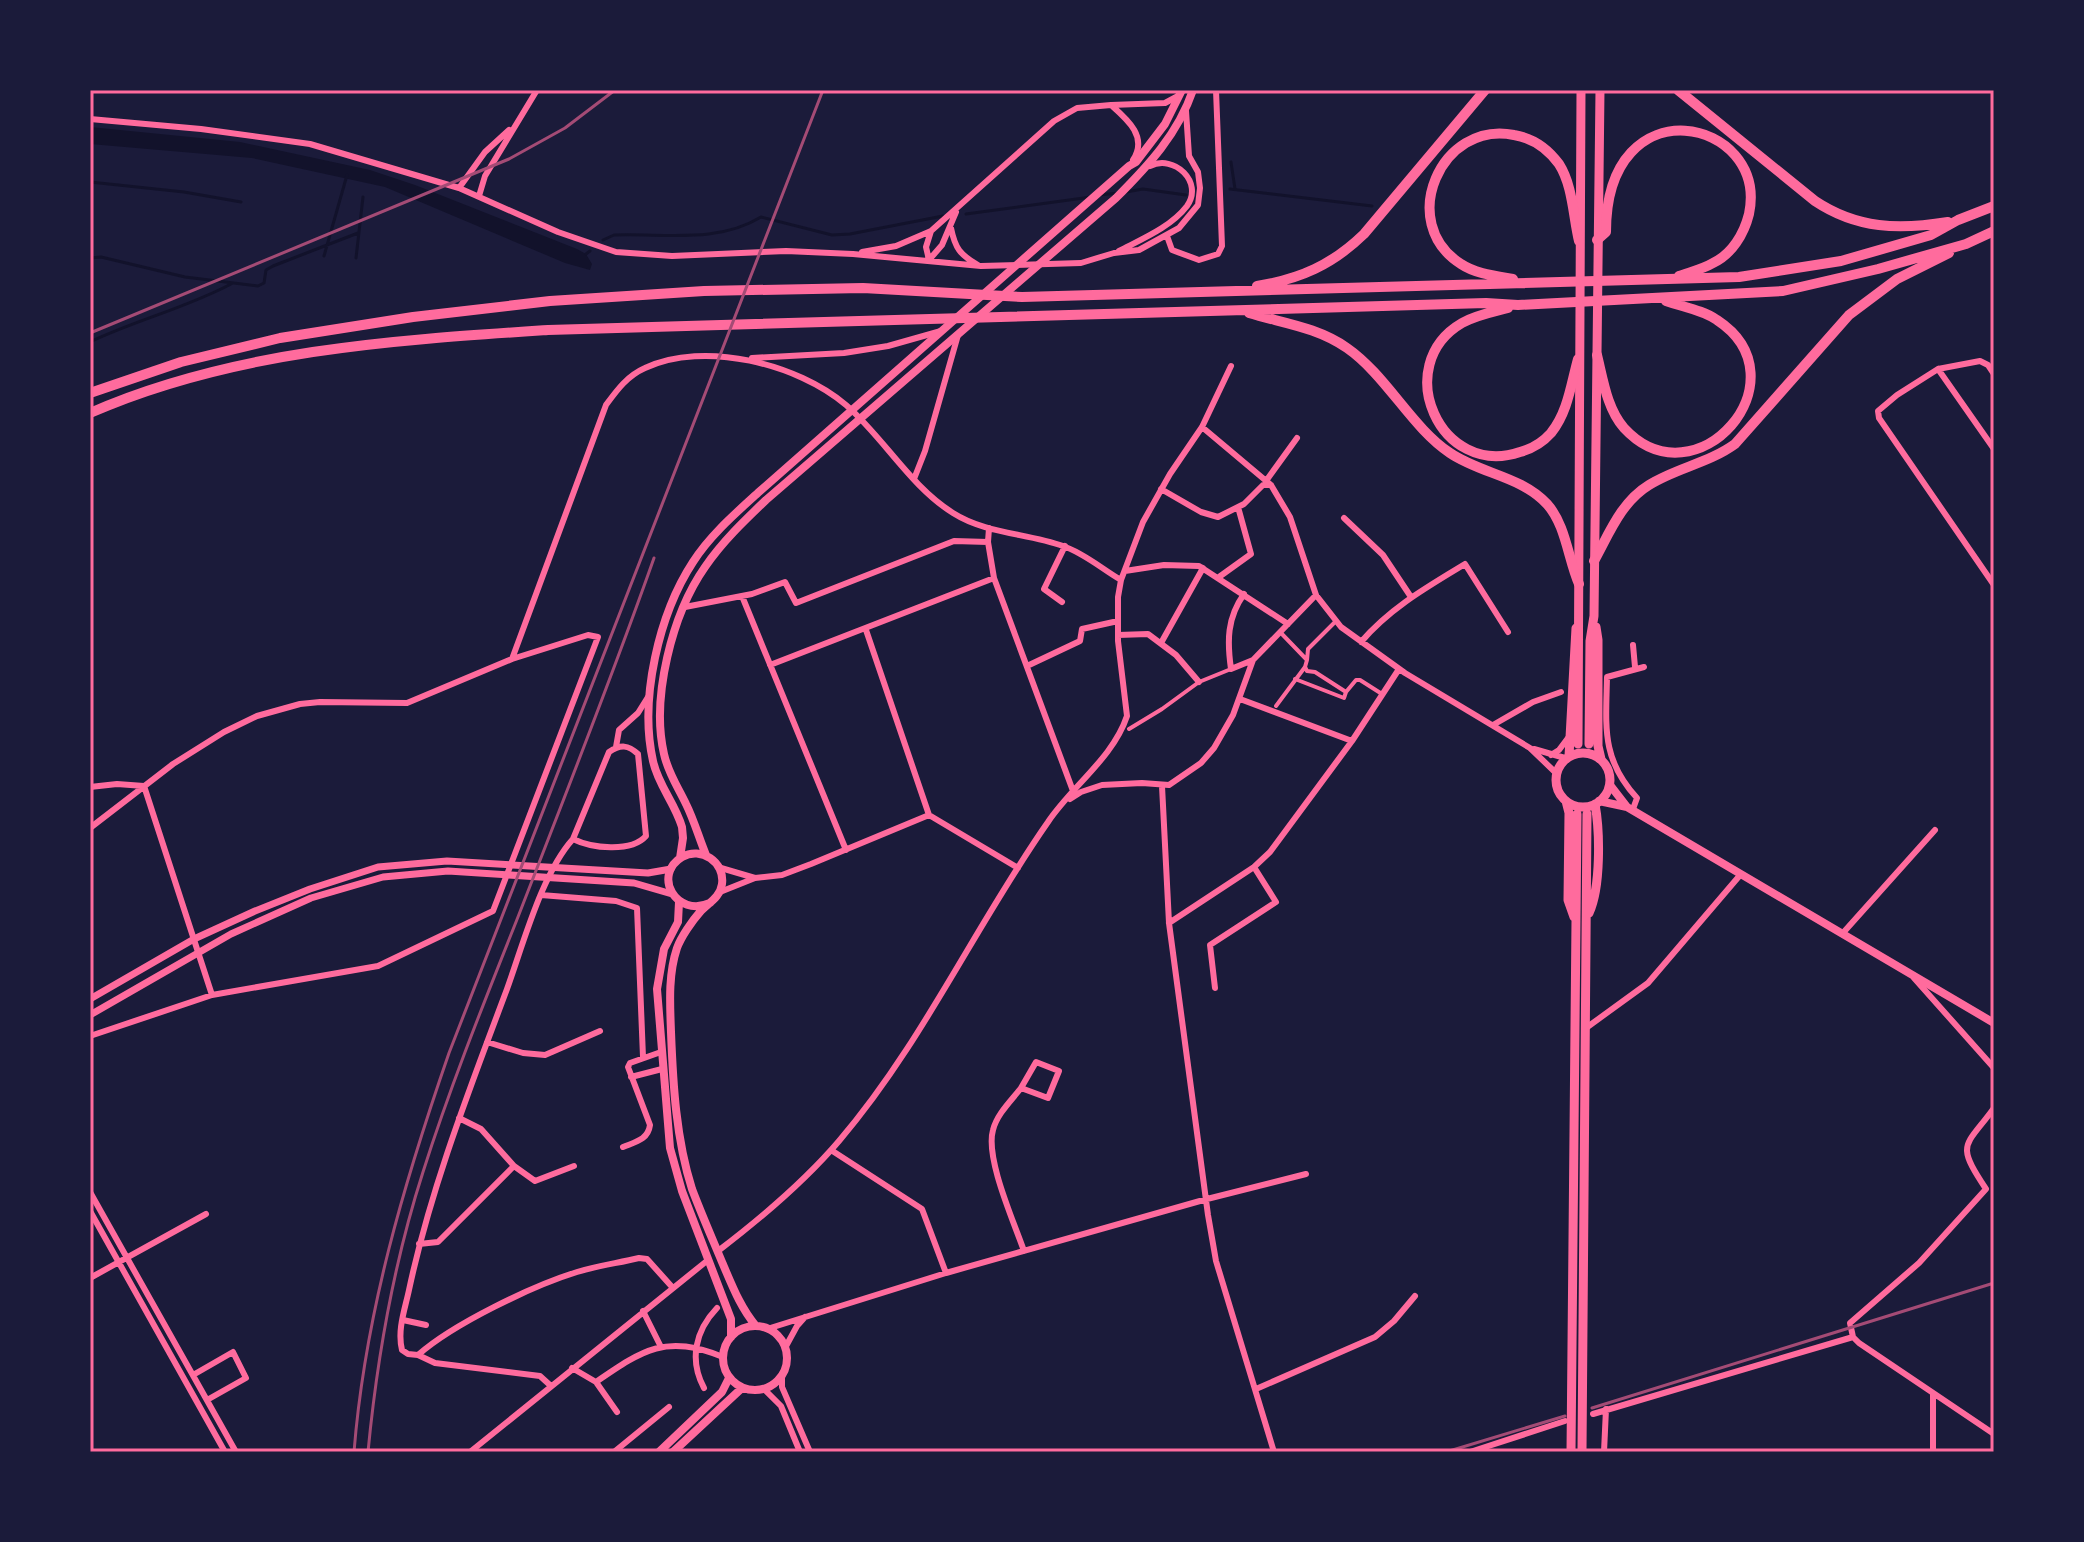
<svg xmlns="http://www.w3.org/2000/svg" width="2084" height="1542" viewBox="0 0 2084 1542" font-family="'Sofia Sans Condensed',sans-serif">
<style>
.water{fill:#12122b}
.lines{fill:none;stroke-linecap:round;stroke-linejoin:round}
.stream{stroke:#12122b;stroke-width:3}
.pedestrian{stroke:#ff6b9d;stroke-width:4}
.minor{stroke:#ff6b9d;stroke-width:6}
.tertiary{stroke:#ff6b9d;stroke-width:7}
.secondary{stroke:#ff6b9d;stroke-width:8}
.primary{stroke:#ff6b9d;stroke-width:9}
.motorway{stroke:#ff6b9d;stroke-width:10}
.rail{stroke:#a44b75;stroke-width:3}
.neatline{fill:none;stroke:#ff6b9d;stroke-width:3}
</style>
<rect width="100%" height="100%" fill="#1b1b3a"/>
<path class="water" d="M90 127 240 142 370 170 415 185 577 249 586 254 592 264 590 270 565 263 385 187 252 158 90 144Z"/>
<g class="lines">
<path class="stream" d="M1231 162 1235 189
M90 182 184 192 241 202
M1230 189 1372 206
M1126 192 1143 189 1186 195
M1098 195 1119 193
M966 214 1091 197
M603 240 614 235C664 233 717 244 761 217L832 235 850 234 943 216
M586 254 590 251
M324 256 347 175
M90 258 101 257 185 277 258 286 264 283 266 270 273 266 358 233
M356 258 363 197
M90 342C136 320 186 308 231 284"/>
<path class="pedestrian" d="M1281 633 1307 660 1305 667 1307 671 1315 672 1346 692 1356 680H1360L1382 694
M1307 660 1308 649 1336 621
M1295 679 1344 698 1346 692
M1276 706 1305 667
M1129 729 1162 709 1199 682 1231 669"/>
<path class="minor" d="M90 119 201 129 310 144 459 188 558 232 616 252 672 256 786 251 853 254 981 266 1081 263 1114 253 1139 250 1179 228 1198 205 1200 188 1198 172 1189 156 1186 111
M1133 160C1148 137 1128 120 1111 105L1165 103 1178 96
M459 188 485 152 509 130
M479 196 485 176 537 90
M951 228C955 248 960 255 978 265
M1167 236 1172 250 1199 260 1218 254 1222 246 1216 90
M1119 251C1142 239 1171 227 1187 206 1204 182 1174 154 1150 166
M862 252 896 246 931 231
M929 260 926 247 931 231 1054 121 1077 108 1111 105
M929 260 942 245 956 212
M752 358 844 353 888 346 941 331
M1938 369 1994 449
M1994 374 1988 365 1980 361 1938 369 1897 395 1878 411 1879 418 1994 585
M1202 427 1271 485 1290 517 1316 595 1341 627 1405 673 1530 748 1556 773
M914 479 925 451 958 335
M1266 481 1297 438
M1161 489 1201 512 1218 517 1244 504 1263 485H1271
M1344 518 1383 555 1411 597
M989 528 988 542 994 578 1073 791
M1125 571 1164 565 1199 566 1288 624
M1219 577 1251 554 1238 507
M1244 594C1227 618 1227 641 1231 669L1253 660
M742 596 846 850
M1062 602 1044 589 1065 546
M685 607 752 594 785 582 796 603 954 541 988 542
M866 630 929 815
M1118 635 1148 634 1176 655 1199 682
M1361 642C1390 608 1427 587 1465 564L1508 632
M1161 643 1203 568
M1633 645 1635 667
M512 659 606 405C617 390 627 376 645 368 704 340 798 364 846 405 884 438 910 486 953 513 986 534 1027 533 1063 546 1084 553 1102 569 1121 580
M770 665 994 578
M1027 666 1080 641 1082 629 1118 621
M1240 699 1352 741
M1493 725 1533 702 1561 692
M616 747 619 730 638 713 648 697
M1534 749 1565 758
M1551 755 1559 750 1568 738
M144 786 212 995
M1162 786 1169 923 1208 1215 1216 1261 1274 1452
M90 787 117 784 144 786
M1070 799 1081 792 1102 785 1142 783 1169 785 1201 763 1214 748 1233 715 1253 660 1316 595
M1633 809 1637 798C1601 759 1606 727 1607 677L1644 667
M929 815 1018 868
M90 828 173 764 224 732 257 716 300 704 320 702 407 703 512 659 588 635 598 637 493 911 378 966 212 995 90 1036
M721 868 755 878
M720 892 755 878 782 875 811 864 929 815
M541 895 616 901 637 908 643 1057
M1169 923 1254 867 1270 852 1352 741 1399 669
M1842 934 1935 830
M1914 978 1994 1068
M1215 988 1210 945 1276 902 1254 867
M1586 1028 1648 983 1741 874
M487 1042 523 1053 545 1055 600 1031
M631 1077 662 1069
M1021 1088 1036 1062 1059 1071 1048 1098 1021 1088C1011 1101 997 1114 993 1130 985 1158 1014 1222 1024 1251
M1994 1108C1965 1148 1955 1142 1986 1189L1919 1263 1850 1323 1853 1337 1859 1343 1994 1434
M623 1147C635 1142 648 1140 650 1125L628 1067 630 1063 661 1052
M831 1150 922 1209 946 1273
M514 1166 535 1181 574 1166
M90 1192 236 1452
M90 1211 225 1452
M419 1244 438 1242 514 1166 481 1129 459 1118
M718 1251C760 1219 804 1182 839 1141 922 1044 975 926 1048 822 1072 786 1113 758 1127 716L1118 641V597L1121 580 1143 522 1170 474 1202 427 1231 366
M90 1278 206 1214
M643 1311 661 1347
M403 1320 426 1325
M767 1329 946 1273 1207 1199 1306 1174
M785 1348 797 1326 805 1317
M418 1355 408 1354 402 1350C397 1330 405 1309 409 1290 431 1187 470 1088 507 989 523 945 542 873 573 839L609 752C621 744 628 745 638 754L646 836C631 853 591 848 573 839
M572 1368 596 1382 617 1412
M193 1375 233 1352 246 1378 207 1400
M782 1375V1387L810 1452
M596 1382C644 1349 666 1334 723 1357
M551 1386 540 1376 435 1363 418 1355C453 1324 532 1286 577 1272 597 1266 618 1263 639 1258L647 1259 673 1288
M704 1388C689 1360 695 1331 717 1308
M764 1389 781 1406 800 1452
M1256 1389 1375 1337 1394 1321 1415 1296
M1593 1414 1853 1337
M470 1452 708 1260
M614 1452 669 1407
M1470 1452 1565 1421
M1604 1452 1606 1409
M1933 1452V1394"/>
<path class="tertiary" d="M90 999 194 939 255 911 310 889 378 867 447 861 648 873 671 869
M90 1015 231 934 311 898 383 877 448 871 634 883 672 894"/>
<path class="secondary" d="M1610 785 1627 807 1994 1023
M1599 801 1627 807
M706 855C699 838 694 820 686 804 678 787 668 773 664 754 651 698 672 614 705 567 722 542 744 521 766 500L1116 198C1148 166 1178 134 1193 90
M680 858 683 838 682 827C675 803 658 785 653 761 639 699 659 614 693 562 710 535 737 512 760 491L1129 166 1136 162 1165 124 1182 90
M679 902 678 922 664 949 657 989 670 1148 682 1191 731 1319V1337
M710 903C676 918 652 875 682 857 701 846 725 862 722 884 720 898 708 903 700 912 692 921 681 937 677 948 668 975 670 1004 671 1032 673 1084 676 1139 692 1189 701 1213 712 1238 722 1262 732 1285 740 1307 756 1326
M723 1358a32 32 0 1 1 64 0a32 32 0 1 1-64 0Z
M659 1452 722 1392 729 1378
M673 1452 742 1388"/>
<path class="primary" d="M1596 627 1598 640V746L1601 759
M1578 744 1581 90
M1589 744 1590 641 1594 616 1600 90
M1556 780a27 27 0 1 1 54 0a27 27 0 1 1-54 0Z
M1569 756 1576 628
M1566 801 1569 813 1568 900 1574 917
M1589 913C1601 887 1600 832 1595 804
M1571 1452 1577 814
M1582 1452 1587 814"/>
<path class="motorway" d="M1678 90 1815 201C1857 229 1899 230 1948 222
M1597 240 1606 232C1606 82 1769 118 1749 214 1744 234 1732 254 1713 263 1703 269 1690 272 1679 276
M1513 279C1496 276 1476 274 1461 264 1396 223 1441 120 1514 135 1533 138 1548 149 1559 164 1573 186 1573 216 1579 241
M1257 286C1300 279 1332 265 1364 234L1485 90
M1508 308C1493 312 1476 315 1462 323 1390 365 1440 479 1520 452 1531 449 1543 442 1551 433 1568 412 1571 384 1578 359
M1249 313C1282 323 1317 327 1347 348 1386 375 1412 428 1450 453 1481 474 1521 476 1547 504 1566 525 1568 559 1579 584
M1597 355C1603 379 1607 409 1624 428 1696 506 1807 379 1717 320 1703 310 1683 307 1666 301
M90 393 181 362 280 338 413 317 550 301 704 291 863 288 1022 297 1739 277 1841 261 1931 235 1958 220 1994 206
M90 413C233 350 395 340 548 330L1486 303 1518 305 1783 291 1878 269 1966 244 1994 231
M1594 561C1609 534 1621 502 1649 485 1676 468 1709 463 1735 444L1849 315 1897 279 1949 253"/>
<path class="rail" d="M90 333 509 159 565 128 615 90
M1592 1408 1994 1283
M354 1452C365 1314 404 1183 449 1053L823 90
M368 1452C377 1358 394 1262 423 1172 450 1087 483 1005 516 922 563 801 611 680 654 558
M1446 1452 1565 1416"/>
</g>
<rect width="2084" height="1542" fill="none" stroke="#1b1b3a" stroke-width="184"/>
<rect x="92" y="92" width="1900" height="1358" class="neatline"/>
</svg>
